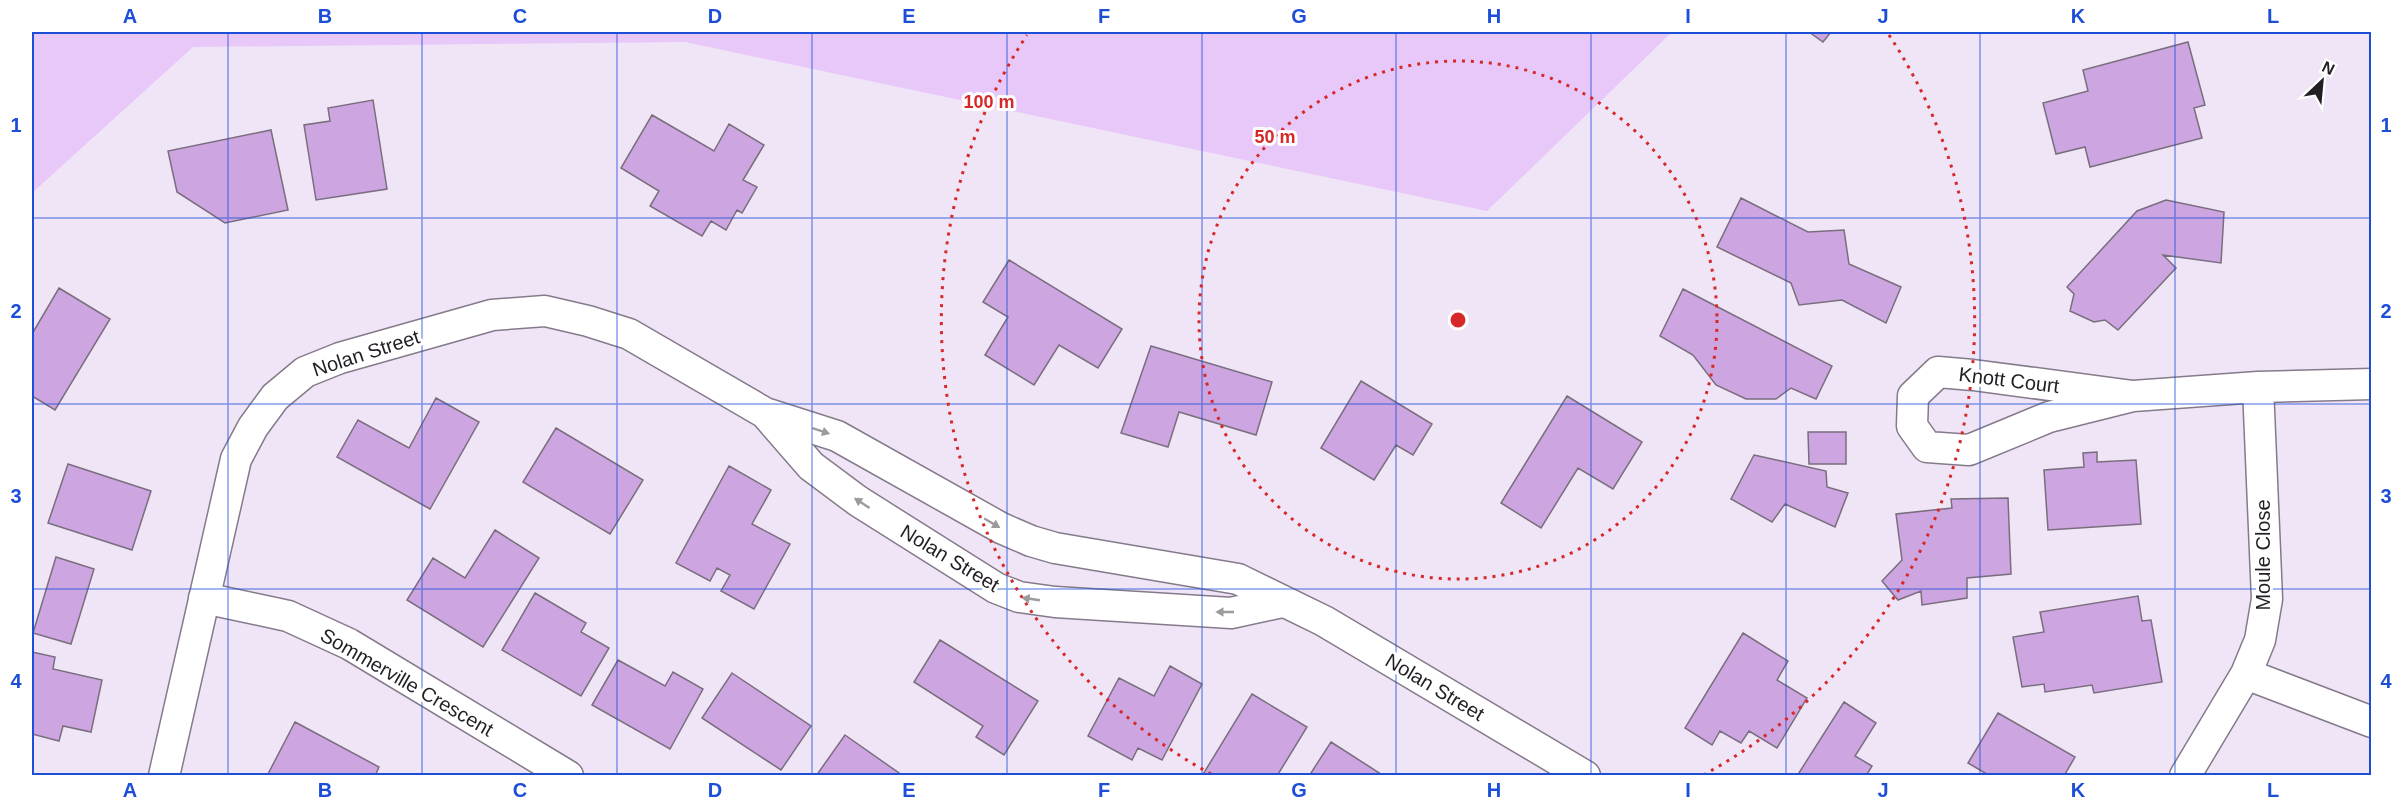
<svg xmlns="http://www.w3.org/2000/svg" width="2403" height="807" viewBox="0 0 2403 807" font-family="Helvetica,sans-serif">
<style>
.green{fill:#e8c7f9}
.building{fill:#cda5e0;stroke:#796e7e;stroke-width:1.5}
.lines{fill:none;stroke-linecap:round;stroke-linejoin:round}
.minor-casing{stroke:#857a8a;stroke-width:33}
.minor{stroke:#fff;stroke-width:30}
.oneway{fill:#9c9a9c}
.grid{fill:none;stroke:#1d4ed8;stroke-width:1.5;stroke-opacity:0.55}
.ring{fill:none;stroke:#d62828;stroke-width:3;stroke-dasharray:3 6}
.labels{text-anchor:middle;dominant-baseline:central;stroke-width:6;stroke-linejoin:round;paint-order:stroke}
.street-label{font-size:20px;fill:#221e24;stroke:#fff}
.centre{fill:#d62828;stroke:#fff;stroke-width:3}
.ring-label{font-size:18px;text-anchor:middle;font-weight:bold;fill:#d62828;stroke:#fff;stroke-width:6;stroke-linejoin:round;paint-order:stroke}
.neatline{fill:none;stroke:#1d4ed8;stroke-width:2}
.grid-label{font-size:20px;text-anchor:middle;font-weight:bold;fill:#1d4ed8}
</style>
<rect width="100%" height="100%" fill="#f0e5f6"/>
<path class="green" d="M32 32H1672L1487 211 685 42 193 47 32 193Z"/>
<path class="building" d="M1809 32H1831L1823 42Z
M2188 42 2205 105 2194 108 2202 138 2090 167 2085 147 2056 154 2043 103 2088 91 2083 70Z
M373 100 387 189 316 200 304 125 330 121 328 108Z
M652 115 714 151 729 124 764 145 743 180 757 187 742 213 737 210 726 230 711 221 702 236 650 206 659 191 621 168Z
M271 130 288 210 225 223 177 192 168 151Z
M1741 198 1808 232 1844 230 1849 264 1901 287 1886 323 1842 300 1799 305 1791 283 1717 247Z
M2166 200 2224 212 2221 263 2163 255 2176 268 2118 330 2105 320 2094 322 2070 311 2074 294 2067 287 2137 211Z
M1009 260 1122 329 1098 368 1059 345 1034 385 985 355 1008 317 983 302Z
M59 288 110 319 55 410 32 396V334Z
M1683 289 1832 366 1816 399 1791 388 1776 399H1746L1716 385 1693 355 1660 336Z
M1151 346 1272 382 1256 435 1179 412 1168 447 1121 433Z
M1361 381 1432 424 1413 455 1396 445 1374 480 1321 448Z
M1567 396 1642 442 1613 489 1578 468 1541 528 1501 503Z
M436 398 479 422 430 509 337 457 358 420 409 448Z
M556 428 643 480 610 534 523 482Z
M1808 432H1846V464H1809Z
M2097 452V462L2136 460 2141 524 2048 530 2044 470 2084 467 2083 453Z
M1754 455 1826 471 1827 487 1848 493 1835 527 1785 504 1772 522 1731 499Z
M68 464 151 491 132 550 48 523Z
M729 466 771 490 752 524 790 544 754 609 721 591 730 575 717 568 710 581 676 563Z
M2008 498 2011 574 1967 578V598L1922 605 1921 591 1898 600 1882 581 1902 560 1896 514 1952 508 1951 499Z
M495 530 539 558 483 647 407 600 433 558 465 578Z
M56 557 94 569 71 644 33 633Z
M535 593 586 623 581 632 609 648 581 696 502 650Z
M2138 596 2142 621 2151 620 2162 682 2094 693 2092 685 2045 692 2044 684 2022 687 2013 637 2044 632 2040 612Z
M1743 633 1788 661 1777 680 1807 698 1777 748 1749 731 1741 743 1720 731 1712 745 1685 728Z
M940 640 1038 701 1004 755 976 737 983 726 914 682Z
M32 652 55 657 53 669 102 680 91 732 63 726 59 741 32 734Z
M618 660 665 686 673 672 703 689 670 749 592 705Z
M1170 666 1202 684 1162 760 1138 748 1132 760 1088 736 1119 678 1154 696Z
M732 673 811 726 781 770 702 718Z
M1252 694 1307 727 1277 776H1202Z
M1844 702 1876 723 1855 756 1872 766 1866 776H1797Z
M1998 713 2075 757 2064 776H1990L1968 763Z
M295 722 379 767 375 776 268 774Z
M845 735 899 773 897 776H816Z
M1331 742 1384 776H1309Z"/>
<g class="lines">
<defs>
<path id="minor" d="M2133 396 1973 375 1938 372 1913 396 1912 426 1927 447 1969 450 2049 417 2133 396 2258 387 2372 384
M765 413 811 466 858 501 996 588 1019 597 1055 602 1231 613 1282 602
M204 598 288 616 349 644 568 776
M2246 674 2372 722
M164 776 236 459 253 427 275 397 305 372 340 358 492 315 545 311 588 321 629 334 765 413 837 436 1001 528 1031 541 1055 548 1238 579 1324 621 1585 776
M2185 776 2246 674 2260 640 2267 599 2258 387"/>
</defs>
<use href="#minor" class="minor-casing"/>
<use href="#minor" class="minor"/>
</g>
<defs><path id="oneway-solid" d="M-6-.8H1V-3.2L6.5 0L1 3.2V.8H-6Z" transform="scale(1.5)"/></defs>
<g class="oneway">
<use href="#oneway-solid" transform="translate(821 431) rotate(18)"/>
<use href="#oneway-solid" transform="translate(862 503) rotate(-147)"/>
<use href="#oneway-solid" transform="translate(992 523) rotate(30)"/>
<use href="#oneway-solid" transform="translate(1031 599) rotate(-172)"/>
<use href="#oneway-solid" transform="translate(1225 612) rotate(-180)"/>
</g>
<path class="grid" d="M228 32V776M422 32V776M617 32V776M812 32V776M1007 32V776M1202 32V776M1396 32V776M1591 32V776M1786 32V776M1980 32V776M2175 32V776M32 218H2372M32 404H2372M32 589H2372"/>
<g class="ring">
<circle cx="1458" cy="320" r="259"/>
<path d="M1211 774A517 517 0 0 1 1027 35M1889 35A517 517 0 0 1 1705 774"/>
</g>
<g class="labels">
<g class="street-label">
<text transform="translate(366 353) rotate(-18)">Nolan Street</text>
<text transform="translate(2009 380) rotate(7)">Knott Court</text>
<text transform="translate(2263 555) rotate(-90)">Moule Close</text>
<text transform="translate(950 558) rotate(31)">Nolan Street</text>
<text transform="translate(407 682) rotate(30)">Sommerville Crescent</text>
<text transform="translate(1435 687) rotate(31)">Nolan Street</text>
</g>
</g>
<circle cx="1458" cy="320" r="9" class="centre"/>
<g class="ring-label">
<text x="989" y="108">100 m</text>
<text x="1275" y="143">50 m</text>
</g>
<rect width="2403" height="807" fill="none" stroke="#ffffff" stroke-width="66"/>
<g transform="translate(2322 81) rotate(26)" stroke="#ffffff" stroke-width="4.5" paint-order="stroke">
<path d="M0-4.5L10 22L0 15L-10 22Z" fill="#221e24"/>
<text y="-9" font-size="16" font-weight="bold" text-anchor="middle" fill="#221e24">N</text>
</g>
<rect x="33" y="33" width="2337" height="741" class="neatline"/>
<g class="grid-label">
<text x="130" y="23">A</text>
<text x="325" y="23">B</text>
<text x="520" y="23">C</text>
<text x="715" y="23">D</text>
<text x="909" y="23">E</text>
<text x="1104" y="23">F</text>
<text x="1299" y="23">G</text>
<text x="1494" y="23">H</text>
<text x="1688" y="23">I</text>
<text x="1883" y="23">J</text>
<text x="2078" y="23">K</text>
<text x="2273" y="23">L</text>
<text x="16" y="132">1</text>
<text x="2386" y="132">1</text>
<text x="16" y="318">2</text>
<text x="2386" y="318">2</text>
<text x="16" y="503">3</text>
<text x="2386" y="503">3</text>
<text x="16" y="688">4</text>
<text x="2386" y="688">4</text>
<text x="130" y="797">A</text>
<text x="325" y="797">B</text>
<text x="520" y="797">C</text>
<text x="715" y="797">D</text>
<text x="909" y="797">E</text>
<text x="1104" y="797">F</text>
<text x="1299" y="797">G</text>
<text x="1494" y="797">H</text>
<text x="1688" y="797">I</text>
<text x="1883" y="797">J</text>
<text x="2078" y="797">K</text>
<text x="2273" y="797">L</text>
</g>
</svg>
